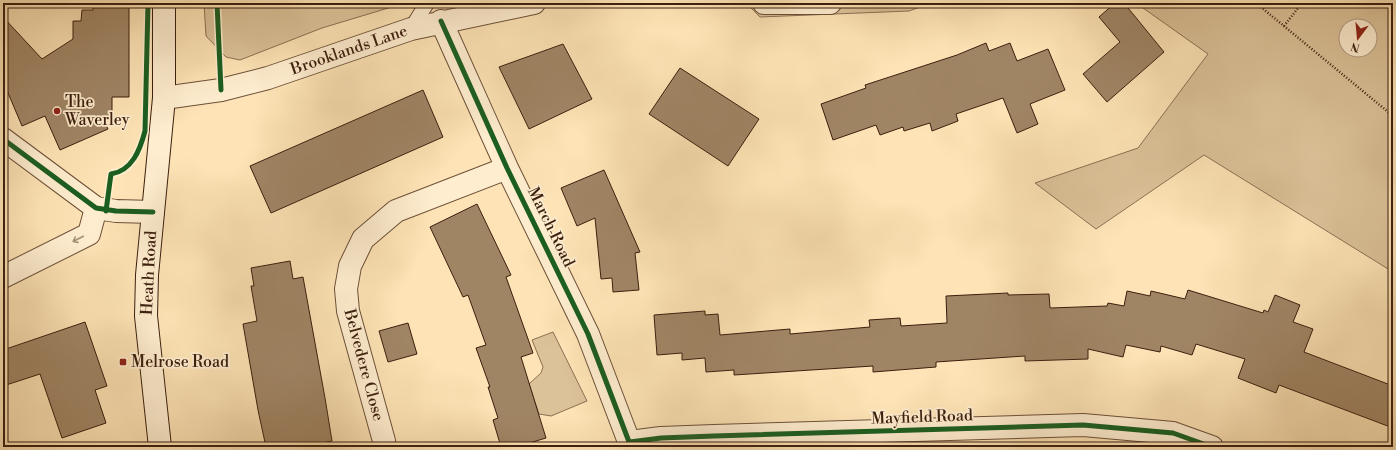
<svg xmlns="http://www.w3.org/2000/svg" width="1396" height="450" viewBox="0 0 1396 450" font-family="'Libre Bodoni',serif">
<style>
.green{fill:#dcc299;stroke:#8c7054;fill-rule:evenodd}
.building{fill:#a08565;stroke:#3b1f0e}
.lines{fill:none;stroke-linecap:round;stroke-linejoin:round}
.service-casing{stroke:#6c5038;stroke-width:16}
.minor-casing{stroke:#6c5038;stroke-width:24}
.secondary-casing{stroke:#3b1f0e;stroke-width:24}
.path{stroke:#3b1f0e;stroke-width:2.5;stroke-dasharray:1 2;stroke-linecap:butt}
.service{stroke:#feedcf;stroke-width:14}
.minor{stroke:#feedcf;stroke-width:22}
.secondary{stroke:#feedcf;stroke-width:22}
.cycleway-casing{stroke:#feedcf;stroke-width:8}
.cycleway{stroke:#1b5e20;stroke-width:5}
.oneway{stroke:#a69078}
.poi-dot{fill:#8f2418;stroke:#feedcf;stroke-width:1.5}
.labels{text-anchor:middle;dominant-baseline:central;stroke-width:3.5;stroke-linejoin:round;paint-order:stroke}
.street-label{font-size:16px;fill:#3b1f0e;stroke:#feedcf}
.poi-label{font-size:16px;fill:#3b1f0e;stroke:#feedcf;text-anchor:start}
</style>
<rect width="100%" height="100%" fill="#fde3b5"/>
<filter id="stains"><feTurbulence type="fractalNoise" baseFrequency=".005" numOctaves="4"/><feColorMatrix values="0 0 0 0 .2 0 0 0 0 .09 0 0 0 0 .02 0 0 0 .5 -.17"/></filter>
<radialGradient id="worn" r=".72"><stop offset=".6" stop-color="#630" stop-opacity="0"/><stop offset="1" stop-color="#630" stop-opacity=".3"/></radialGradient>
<path class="green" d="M204 3H405L322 28 240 60 226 57 206 36Z
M746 3H931L909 11 760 17Z
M1136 3H1393V272L1204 155 1096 229 1035 183 1138 148 1208 54ZM1346 26H1370V50H1346Z
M553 332 587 401 551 416 539 414 529 384 541 373 543 367 532 340Z"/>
<path class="building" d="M93 3H129V97H112V116L104 121 108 129 60 150 45 116 22 126 3 81V17L42 59 73 39V21H81L82 10H93Z
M1115 3H1124L1164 52 1107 102 1083 74 1120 42 1099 17Z
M986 43 989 51 1010 43 1017 61 1048 49 1065 90 1030 104 1038 124 1017 133 1003 98 956 114 958 121 932 131 930 123 904 131 903 127 880 135 876 125 833 140 821 104 866 88 865 85 957 55Z
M563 44 592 99 529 129 499 67Z
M680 68 759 119 728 166 649 114Z
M423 90 443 137 271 213 250 166Z
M604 170 640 252 635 253 639 290 613 292 612 278 601 279 595 218 577 226 561 188Z
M477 204 511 275 506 277 533 353 521 357 546 438 516 447H501L493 420 498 418 488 387H490L476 348 486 345 468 295 463 297 430 227Z
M290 261 293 279 303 277 325 398 332 441 322 443 323 447H266L258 410 243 324 257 321 251 286H254L251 268Z
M1188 290 1263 313 1264 310 1268 312 1275 295 1300 305 1293 322 1313 329 1304 352 1393 386V428L1279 385 1276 393 1238 378 1245 359 1196 344 1192 355 1161 346 1160 352 1126 345 1123 357 1088 349V359L1025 361V356L936 362V367L873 372V366L734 375V370L706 372 705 358 682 360V353L657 355 654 315 705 311V315L718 314 720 335 790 329V334L870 327 869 320 900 318 901 326 947 323 946 296 1008 293V295L1049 294 1050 308 1107 306 1108 303 1124 306 1127 291 1150 296 1151 291 1185 299Z
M85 322 107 386 95 390 106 423 62 438 40 374 3 386V350Z
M408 323 417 354 388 362 379 331Z"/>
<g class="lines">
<defs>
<path id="service" d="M411 29 427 3"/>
<path id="minor" d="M764 3H830
M441 21 507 168 588 334 631 447
M164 98 221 90 268 78 411 29 534 3
M3 139 96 208 116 211 153 212
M3 277 89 234 96 208
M384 441 348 311 346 289 350 266 363 239 396 211 507 168
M630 442 661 438 714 436 1083 425 1173 433 1212 447"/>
<path id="secondary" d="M160 447 146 316 147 275 164 98V3"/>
</defs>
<use href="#service" class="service-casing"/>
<use href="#minor" class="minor-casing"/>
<use href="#secondary" class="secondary-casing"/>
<path class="path" d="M1256 3 1393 116
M1186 5 1187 3
M1284 26 1302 3"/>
<use href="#service" class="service"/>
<use href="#minor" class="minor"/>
<use href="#secondary" class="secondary"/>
<defs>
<path id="cycleway" d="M217 3 221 90
M441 21 507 168 588 334 631 447
M3 139 96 208 116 211 153 212
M106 211 111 174C132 171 140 150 145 131L148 3
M630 442 661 438 714 436 1083 425 1173 433 1212 447"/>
</defs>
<use href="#cycleway" class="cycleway-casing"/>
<use href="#cycleway" class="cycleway"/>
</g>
<defs><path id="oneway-shaft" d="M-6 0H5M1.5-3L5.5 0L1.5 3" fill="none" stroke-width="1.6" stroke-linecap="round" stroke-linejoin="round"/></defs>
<use class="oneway" href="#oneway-shaft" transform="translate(78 239) rotate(153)"/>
<g class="poi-dot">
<circle cx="57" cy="111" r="4"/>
<rect x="119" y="358" width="8" height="8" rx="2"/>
</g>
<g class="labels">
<g class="street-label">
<text transform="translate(349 50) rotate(-19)">Brooklands Lane</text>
<text transform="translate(551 227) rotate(64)">March Road</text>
<text transform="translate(149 273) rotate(-87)">Heath Road</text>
<text transform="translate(364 365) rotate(75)">Belvedere Close</text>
<text transform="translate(922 417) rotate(-2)">Mayfield Road</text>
</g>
<g class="poi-label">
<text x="65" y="102">The<tspan x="65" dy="18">Waverley</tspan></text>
<text x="131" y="362">Melrose Road</text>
</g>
</g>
<rect width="1396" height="450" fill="none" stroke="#fde3b5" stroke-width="16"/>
<rect x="4" y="4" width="1388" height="442" fill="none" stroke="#3b1f0e" stroke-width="2"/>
<rect x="8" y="8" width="1380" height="434" fill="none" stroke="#3b1f0e"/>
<g transform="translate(1358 38) rotate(196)"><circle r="19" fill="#feedcf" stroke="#b09b82"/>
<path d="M0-3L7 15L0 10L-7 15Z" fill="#8f2418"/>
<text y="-6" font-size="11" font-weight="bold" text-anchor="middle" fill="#3b1f0e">N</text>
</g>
<rect width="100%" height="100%" filter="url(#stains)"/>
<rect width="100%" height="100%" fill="url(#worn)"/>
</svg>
